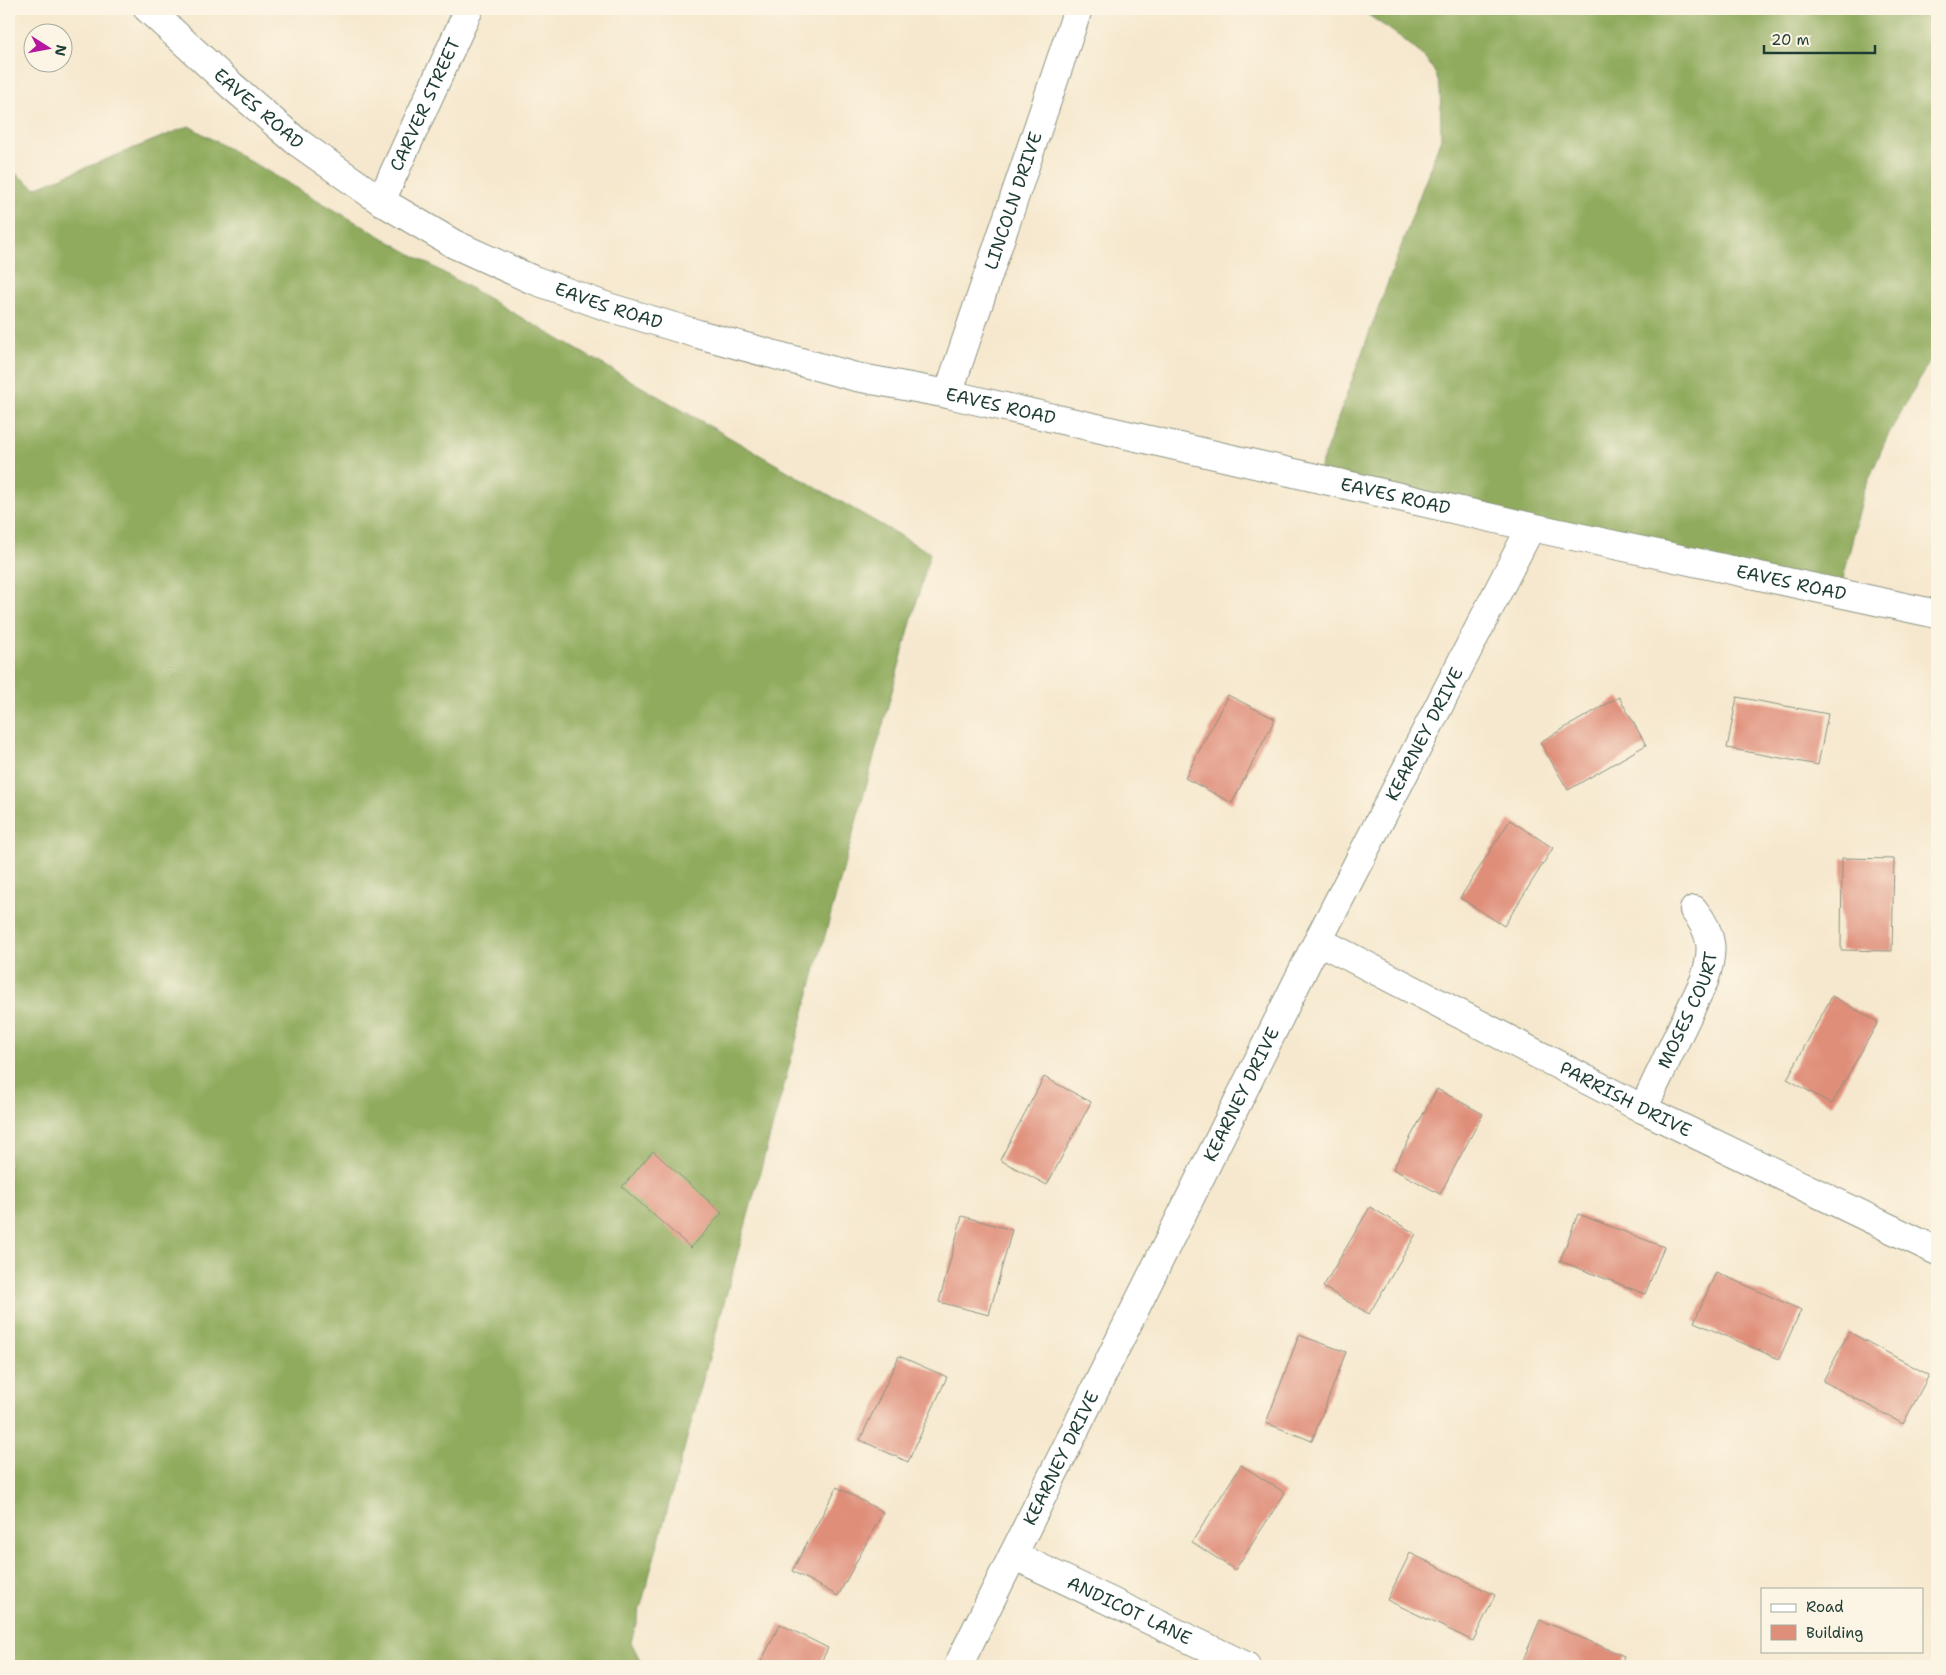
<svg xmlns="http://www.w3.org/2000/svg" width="1946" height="1675" viewBox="0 0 1946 1675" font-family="'Shantell Sans',sans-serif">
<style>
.forest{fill:#90ab5d;stroke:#587448}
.building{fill:#df8e79}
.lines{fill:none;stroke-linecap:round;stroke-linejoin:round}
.minor-casing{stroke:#8a9281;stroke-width:30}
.minor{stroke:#fff;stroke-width:28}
.labels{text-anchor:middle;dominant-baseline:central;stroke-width:4;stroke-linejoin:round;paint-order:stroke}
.street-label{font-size:18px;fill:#1f3d34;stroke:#fcf5e5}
</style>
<rect width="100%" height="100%" fill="#fcf5e5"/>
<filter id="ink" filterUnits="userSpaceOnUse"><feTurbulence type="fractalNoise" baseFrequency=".02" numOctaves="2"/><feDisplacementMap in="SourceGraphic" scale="10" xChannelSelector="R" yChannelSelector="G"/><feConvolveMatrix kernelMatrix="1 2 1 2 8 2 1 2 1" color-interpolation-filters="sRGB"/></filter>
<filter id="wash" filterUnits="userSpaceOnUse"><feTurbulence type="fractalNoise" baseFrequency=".0096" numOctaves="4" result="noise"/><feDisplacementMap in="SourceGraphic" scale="20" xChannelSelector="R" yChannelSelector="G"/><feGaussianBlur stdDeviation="1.12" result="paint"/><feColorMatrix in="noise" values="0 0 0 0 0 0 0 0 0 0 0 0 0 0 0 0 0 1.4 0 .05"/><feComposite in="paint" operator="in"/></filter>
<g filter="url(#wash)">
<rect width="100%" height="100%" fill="#f6e8ce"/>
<path class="forest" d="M1360 9H1937V348L1887 437 1864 491 1840 592 1316 478 1441 138C1440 122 1442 94 1438 80 1429 51 1384 27 1360 9Z
M189 126 930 553 631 1642 643 1666H9V169L35 188Z"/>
<g id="blocks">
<path class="building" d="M1228 695 1275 719 1232 803 1185 778Z
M1619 697 1646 745 1568 790 1540 742Z
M1737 697 1828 714 1818 765 1727 748Z
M1510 820 1553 848 1504 926 1460 898Z
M1842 858 1894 859 1892 951 1841 950Z
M1832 996 1878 1022 1832 1104 1787 1079Z
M1044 1077 1091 1102 1047 1185 1000 1160Z
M1437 1089 1483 1114 1440 1194 1393 1169Z
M653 1151 722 1213 691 1248 622 1187Z
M1370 1207 1416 1234 1369 1314 1323 1287Z
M1578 1214 1664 1247 1645 1294 1560 1261Z
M962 1216 1012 1230 989 1315 939 1302Z
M1716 1272 1801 1310 1779 1359 1694 1322Z
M1849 1332 1929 1375 1903 1424 1823 1381Z
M1299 1335 1346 1352 1312 1441 1266 1423Z
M899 1356 947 1377 908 1462 860 1440Z
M1241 1465 1285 1493 1235 1570 1192 1542Z
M837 1487 883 1512 838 1596 792 1571Z
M1410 1553 1495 1595 1473 1641 1387 1600Z
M1540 1620 1624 1656 1620 1666 1521 1665Z
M780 1624 828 1648 819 1666H759Z"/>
</g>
</g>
<g filter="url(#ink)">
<use href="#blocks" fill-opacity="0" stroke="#8a9281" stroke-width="1"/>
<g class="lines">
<defs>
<g id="minor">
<path id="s1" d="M148 9 232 86 296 141 381 201 454 244 531 279 608 307 698 334 856 377 948 394 1531 527 1937 614"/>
<path id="s2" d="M381 201 469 9"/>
<path id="s3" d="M948 394 1078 9"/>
<path id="s4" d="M1319 941 1643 1109 1937 1251"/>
<path id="s5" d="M1643 1109 1704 981C1714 952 1714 935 1694 910"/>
<path id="s6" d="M1013 1555 1246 1666"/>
<path id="s7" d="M958 1666 1307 962 1531 527"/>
</g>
</defs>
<use href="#minor" class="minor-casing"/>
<use href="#minor" class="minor"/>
</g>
</g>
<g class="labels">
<g class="street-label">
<text stroke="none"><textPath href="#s2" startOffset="106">CARVER STREET</textPath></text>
<text stroke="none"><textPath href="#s1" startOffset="149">EAVES ROAD</textPath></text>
<text stroke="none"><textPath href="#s3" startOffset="204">LINCOLN DRIVE</textPath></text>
<text stroke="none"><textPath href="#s1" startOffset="554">EAVES ROAD</textPath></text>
<text stroke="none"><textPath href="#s1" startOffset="959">EAVES ROAD</textPath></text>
<text stroke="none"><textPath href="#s1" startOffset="1364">EAVES ROAD</textPath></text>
<text stroke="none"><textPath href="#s1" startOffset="1769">EAVES ROAD</textPath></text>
<text stroke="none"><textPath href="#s7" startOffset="1042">KEARNEY DRIVE</textPath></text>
<text stroke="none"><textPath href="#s5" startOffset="109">MOSES COURT</textPath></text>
<text stroke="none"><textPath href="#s7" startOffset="638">KEARNEY DRIVE</textPath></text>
<text stroke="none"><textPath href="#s4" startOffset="345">PARRISH DRIVE</textPath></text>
<text stroke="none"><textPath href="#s7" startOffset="232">KEARNEY DRIVE</textPath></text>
<text stroke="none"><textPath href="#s6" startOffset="129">ANDICOT LANE</textPath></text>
</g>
</g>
<rect width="1946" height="1675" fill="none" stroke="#fcf5e5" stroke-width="30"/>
<rect x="1761" y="1588" width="162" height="65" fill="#fcf5e5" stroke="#a4ab9e"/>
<rect x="1771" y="1604" width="25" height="8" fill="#ffffff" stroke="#a4ab9e"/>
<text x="1806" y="1612" font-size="15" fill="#1f3d34">Road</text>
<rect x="1771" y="1625" width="25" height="15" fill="#df8e79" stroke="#a4ab9e"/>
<text x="1806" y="1638" font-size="15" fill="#1f3d34">Building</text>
<g transform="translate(48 48) rotate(101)"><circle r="24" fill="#fcf5e5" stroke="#a4ab9e"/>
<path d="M0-4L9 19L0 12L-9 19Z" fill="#b5179e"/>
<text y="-8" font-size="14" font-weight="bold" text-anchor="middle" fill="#1f3d34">N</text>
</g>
<path d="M1764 45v8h111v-8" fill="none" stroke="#1f3d34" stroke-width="2.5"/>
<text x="1771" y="45" font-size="15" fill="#1f3d34" stroke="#fcf5e5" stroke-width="4" paint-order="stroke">20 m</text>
</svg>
